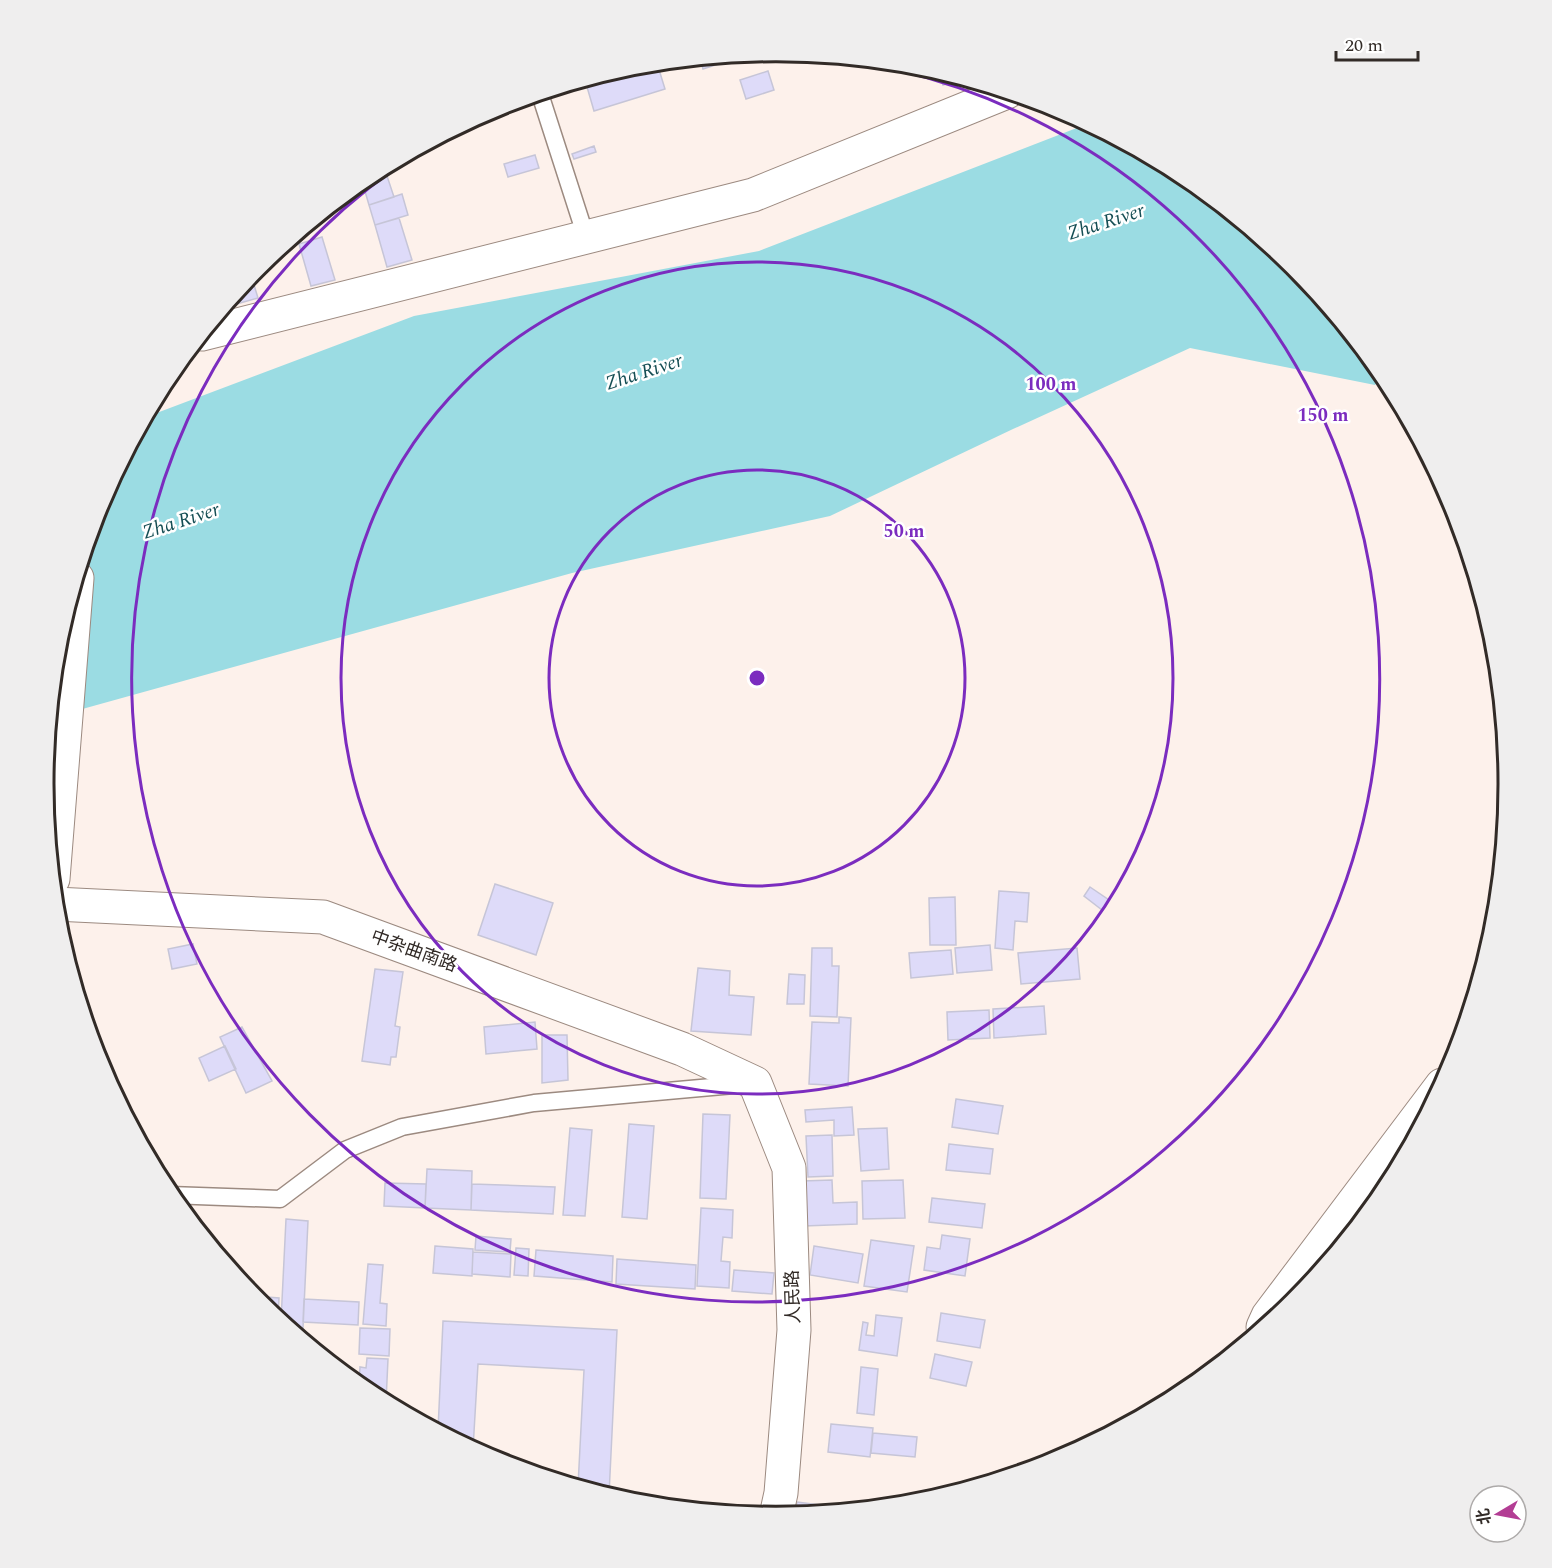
<svg xmlns="http://www.w3.org/2000/svg" width="1552" height="1568" viewBox="0 0 1552 1568" font-family="Spectral,'Noto Sans SC',serif">
<style>
.water{fill:#9bdce3}
.building{fill:#dedbf9;stroke:#c6c5d7;stroke-width:1.5}
.lines{fill:none;stroke-linecap:round;stroke-linejoin:round}
.service-casing{stroke:#9c8a80;stroke-width:19}
.tertiary-casing{stroke:#9c8a80;stroke-width:35}
.secondary-casing{stroke:#9c8a80;stroke-width:35}
.service{stroke:#fff;stroke-width:16}
.tertiary{stroke:#fff;stroke-width:33}
.secondary{stroke:#fff;stroke-width:33}
.ring{fill:none;stroke:#7b2cbf;stroke-width:3}
.labels{text-anchor:middle;dominant-baseline:central;stroke-width:5;stroke-linejoin:round;paint-order:stroke}
.street-label{font-size:18px;fill:#322b27;stroke:#fff}
.water-label{font-size:20px;font-style:italic;fill:#154e54;stroke:#fff}
.rim{fill:none;stroke:#322b27;stroke-width:3}
.centre{fill:#7b2cbf;stroke:#fff;stroke-width:3}
.ring-label{font-size:18px;text-anchor:middle;font-weight:bold;fill:#7b2cbf;stroke:#fff;stroke-width:5;stroke-linejoin:round;paint-order:stroke}
</style>
<rect width="100%" height="100%" fill="#fdf1eb"/>
<path class="water" d="M1087 124 1183 175 1294 266 1383 375 1375 385 1190 348 1013 429 830 516 572 573 50 718 58 641 99 503 146 417 414 316 759 251Z"/>
<path class="building" d="M749 54 703 69 700 59Z
M657 63 665 89 594 111 585 80 633 66Z
M768 71 774 90 746 99 740 80Z
M939 72 963 79 943 85Z
M507 104 508 110 467 123 496 107Z
M594 146 596 152 574 159 572 154Z
M535 155 539 168 508 177 504 164Z
M384 167 394 197 369 205 362 181 369 175Z
M402 194 408 215 375 225 369 205Z
M399 218 412 260 387 267 375 225Z
M322 237 335 280 311 286 299 244Z
M251 275 258 298 233 305 231 299Z
M231 299 234 308 220 312Z
M495 884 553 903 536 955 478 935Z
M1090 887 1109 900 1102 910 1084 896Z
M999 891 1029 893 1027 922 1015 921 1013 950 995 948Z
M955 897 956 945H930L929 898Z
M193 944 197 964 172 969 168 949Z
M990 945 992 970 957 973 955 948Z
M812 948H832V966H839L837 1017 810 1016Z
M1077 948 1080 979 1021 984 1018 953Z
M951 950 953 974 911 978 909 953Z
M698 968 730 971 729 995 754 997 751 1035 691 1031Z
M375 969 403 972 395 1026 400 1027 396 1057H391L390 1065 362 1061Z
M789 974 805 975 804 1004H787Z
M1044 1006 1046 1034 994 1038 993 1009Z
M989 1010 990 1038 948 1040 947 1012Z
M839 1017 851 1018 848 1086 809 1084 812 1022 839 1023Z
M535 1022 537 1049 486 1054 484 1027Z
M242 1027 272 1081 246 1093 220 1037Z
M542 1035H567L568 1080 542 1083Z
M225 1046 236 1069 209 1081 199 1058Z
M956 1099 1003 1106 998 1134 952 1127Z
M852 1107 854 1135 834 1136V1120L806 1122 805 1110Z
M703 1114 730 1115 726 1199 700 1198Z
M629 1124 654 1126 647 1219 622 1217Z
M570 1128 592 1130 585 1216 563 1215Z
M887 1128 889 1169 861 1171 858 1129Z
M832 1135 833 1176 808 1177 806 1136Z
M949 1144 993 1149 990 1174 946 1170Z
M427 1169 472 1171 471 1210 425 1208Z
M832 1180 833 1203 857 1202V1224L804 1226 802 1181Z
M903 1180 905 1218 863 1219 862 1181Z
M385 1183 426 1184 425 1208 384 1206Z
M472 1184 555 1187 553 1214 471 1210Z
M932 1198 985 1204 982 1228 929 1222Z
M701 1208 733 1210 732 1238 723 1237 721 1261 730 1262 729 1288 697 1286Z
M286 1219 308 1221 303 1328 289 1327 281 1321Z
M942 1235 970 1239 965 1276 924 1270 927 1247 940 1249Z
M476 1236 511 1239 510 1252 475 1250Z
M871 1240 914 1246 907 1292 864 1286Z
M435 1246 473 1249 472 1276 433 1273Z
M814 1246 863 1254 858 1283 810 1275Z
M516 1248 529 1249 528 1276 514 1275Z
M536 1250 613 1256 612 1282 534 1276Z
M473 1252 511 1254 510 1277 472 1274Z
M617 1259 696 1265 695 1289 616 1284Z
M368 1264 383 1265 380 1303 387 1304 386 1326 363 1324Z
M734 1270 774 1273 772 1294 732 1291Z
M253 1296 279 1298 278 1318 258 1302Z
M304 1299 359 1302 358 1325 303 1322Z
M941 1313 985 1320 980 1348 937 1341Z
M876 1315 902 1318 897 1356 859 1350 863 1322 868 1323 866 1335 874 1336Z
M443 1321 617 1330 609 1495 578 1486 584 1370 478 1364 473 1449 438 1430Z
M360 1328 390 1329 389 1356 359 1354Z
M935 1354 972 1362 966 1386 930 1378Z
M367 1358 388 1359 386 1402 369 1393 359 1385 360 1367 366 1368Z
M861 1367 878 1369 874 1415 857 1413Z
M831 1424 873 1428 870 1457 828 1452Z
M873 1433 917 1437 915 1457 871 1453Z
M797 1502 851 1509 795 1515Z"/>
<g class="lines">
<defs>
<path id="service" d="M540 94 586 237
M170 1195 280 1199 345 1150 402 1127 534 1103 745 1084"/>
<path id="tertiary" d="M202 334 753 195 1007 92
M55 904 323 917 682 1049 755 1083 789 1168 794 1330 781 1493 776 1516
M1263 1327 1268 1316 1442 1085"/>
<path id="secondary" d="M53 879 77 578"/>
</defs>
<use href="#service" class="service-casing"/>
<use href="#tertiary" class="tertiary-casing"/>
<use href="#secondary" class="secondary-casing"/>
<use href="#service" class="service"/>
<use href="#tertiary" class="tertiary"/>
<use href="#secondary" class="secondary"/>
</g>
<g class="ring">
<circle cx="757" cy="678" r="208"/>
<circle cx="757" cy="678" r="416"/>
<path d="M752 54A624 624 0 1 1 528 97"/>
</g>
<g class="labels">
<g class="street-label">
<text transform="translate(414 951) rotate(20)">中杂曲南路</text>
<text transform="translate(793 1297) rotate(-92)">人民路</text>
</g>
<g class="water-label">
<text transform="translate(1106 222) rotate(-18)">Zha River</text>
<text transform="translate(644 372) rotate(-18)">Zha River</text>
<text transform="translate(181 521) rotate(-18)">Zha River</text>
</g>
</g>
<path d="M0 0H1552V1568H0ZM54 784a722 722 0 1 1 1444 0a722 722 0 1 1-1444 0Z" fill="#efeeee" fill-rule="evenodd"/>
<path class="rim" d="M54 784a722 722 0 1 1 1444 0a722 722 0 1 1-1444 0Z"/>
<circle cx="757" cy="678" r="9" class="centre"/>
<g class="ring-label">
<text x="1051" y="390">100 m</text>
<text x="1323" y="421">150 m</text>
<text x="904" y="537">50 m</text>
</g>
<g transform="translate(1498 1514) rotate(260)"><circle r="28" fill="#ffffff" stroke="#adaaa9" stroke-width="1.5"/>
<path d="M0-4.5L10 22L0 15L-10 22Z" fill="#b33d94"/>
<text y="-9" font-size="16" font-weight="bold" text-anchor="middle" fill="#322b27">北</text>
</g>
<path d="M1336 51v9h82v-9" fill="none" stroke="#322b27" stroke-width="3"/>
<text x="1345" y="51" font-size="18" fill="#322b27" stroke="#ffffff" stroke-width="4.5" paint-order="stroke">20 m</text>
</svg>
